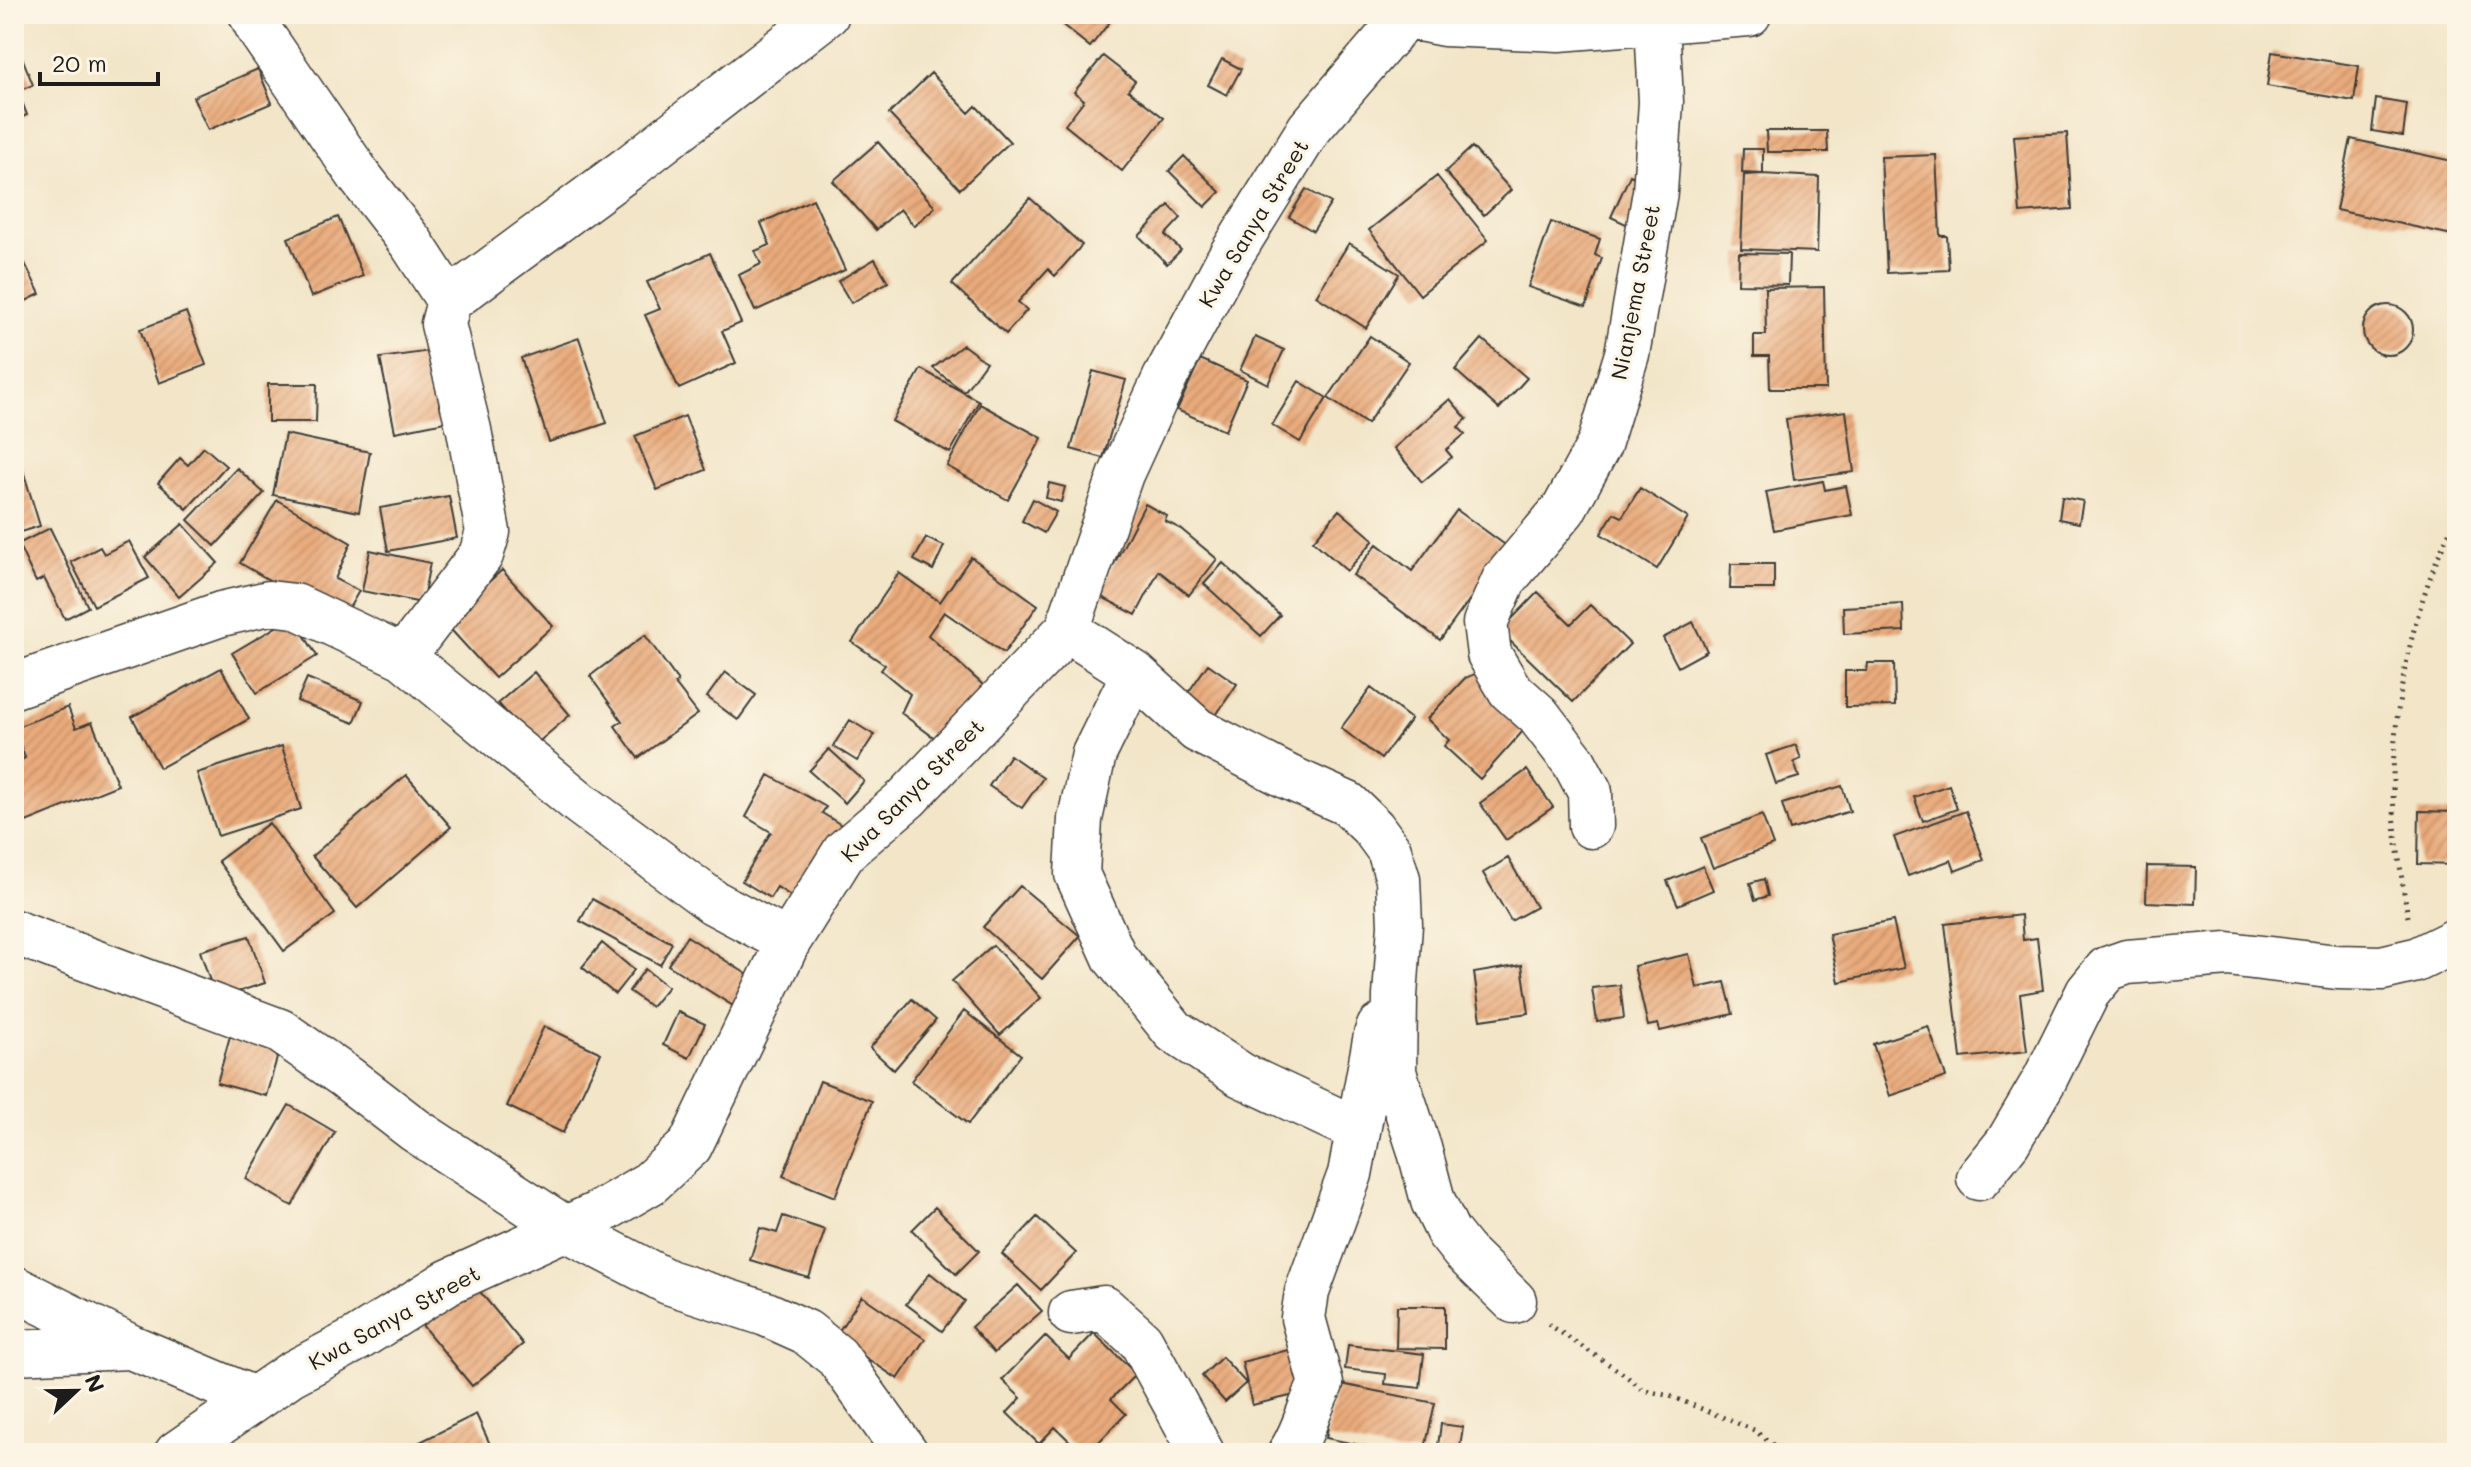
<svg xmlns="http://www.w3.org/2000/svg" width="2471" height="1467" viewBox="0 0 2471 1467" font-family="Mali,sans-serif">
<style>
.building{fill:url(#building-hatch)}
.lines{fill:none;stroke-linecap:round;stroke-linejoin:round}
.minor-casing{stroke:#3c3a36;stroke-width:47}
.path{stroke:#3c3a36;stroke-width:5;stroke-dasharray:2 6;stroke-linecap:butt}
.minor{stroke:#fff;stroke-width:44}
.labels{text-anchor:middle;dominant-baseline:central;stroke-width:6;stroke-linejoin:round;paint-order:stroke}
.street-label{font-size:22px;fill:#1c1c1c;stroke:#fcf5e5}
</style>
<defs>
<pattern id="building-hatch" width="6" height="6" patternUnits="userSpaceOnUse" patternTransform="scale(2)"><rect width="6" height="6" fill="#e9aa7b"/><path d="M-1 1l2-2M0 6l6-6M5 7l2-2" fill="none" stroke="#c7926a"/></pattern>
</defs>
<rect width="100%" height="100%" fill="#fcf5e5"/>
<filter id="ink" filterUnits="userSpaceOnUse"><feTurbulence type="fractalNoise" baseFrequency=".0125" numOctaves="2"/><feDisplacementMap in="SourceGraphic" scale="16" xChannelSelector="R" yChannelSelector="G"/><feConvolveMatrix kernelMatrix="1 2 1 2 8 2 1 2 1" color-interpolation-filters="sRGB"/></filter>
<filter id="wash" filterUnits="userSpaceOnUse"><feTurbulence type="fractalNoise" baseFrequency=".006" numOctaves="4" result="noise"/><feDisplacementMap in="SourceGraphic" scale="32" xChannelSelector="R" yChannelSelector="G"/><feGaussianBlur stdDeviation="1.8" result="paint"/><feColorMatrix in="noise" values="0 0 0 0 0 0 0 0 0 0 0 0 0 0 0 0 0 1.4 0 .05"/><feComposite in="paint" operator="in"/></filter>
<g filter="url(#wash)">
<rect width="100%" height="100%" fill="#f2e5c8"/>
<g id="blocks">
<path class="building" d="M1049 14H1116L1090 47Z
M14 37 33 85 18 91 27 115 14 121Z
M2272 52 2359 66 2354 101 2267 86Z
M1103 56 1135 81 1128 90 1164 118 1122 171 1065 125 1084 100 1074 92Z
M1222 59 1241 69 1227 95 1208 85Z
M258 69 272 103 208 130 193 97Z
M931 73 969 113 976 106 1010 142 960 189 889 114Z
M2376 99 2407 104 2403 136 2372 131Z
M1766 131H1827L1828 152H1767Z
M2067 133 2072 209 2020 213 2014 136Z
M2351 139 2457 162V236L2336 210Z
M878 142 935 207 914 226 900 209 876 230 833 181Z
M1472 147 1511 190 1484 215 1445 172Z
M1743 149H1763V174L1742 173Z
M1936 155 1940 236H1947L1949 270 1887 273 1881 157Z
M1184 156 1220 192 1205 207 1169 171Z
M1762 174 1819 177 1817 252 1741 249 1744 175Z
M1630 175 1648 184 1628 225 1611 217Z
M1437 176 1488 240 1420 295 1369 230Z
M1306 189 1331 203 1313 231 1289 217Z
M1030 198 1082 245 1055 276 1048 269 1018 302 1027 310 1006 334 952 284Z
M813 199 845 270 755 311 739 275 761 264 755 251 770 245 761 223Z
M1169 205 1181 218 1165 235 1181 250 1167 264 1139 236Z
M338 217 363 276 311 297 288 238Z
M1551 222 1600 239 1595 255 1602 258 1586 307 1528 287Z
M14 241 40 294 14 307Z
M1349 243 1399 274 1366 328 1316 296Z
M710 253 741 323 722 331 736 363 679 389 645 315 660 309 647 282Z
M1739 253 1789 254 1788 285 1738 284Z
M875 259 888 282 851 303 838 281Z
M1824 287 1826 389H1770L1769 356H1754V335H1766L1765 288Z
M2363 330a25 25 0 1 1 50 0a25 25 0 1 1-50 0Z
M186 312 206 365 159 383 140 329Z
M1370 336 1409 362 1367 424 1328 398Z
M1255 337 1284 350 1268 384 1240 370Z
M579 338 607 423 549 442 521 358Z
M1482 339 1527 378 1499 409 1455 370Z
M963 345 986 362 964 392 933 368Z
M430 351 445 422 395 432 380 358Z
M1200 359 1247 380 1225 431 1177 410Z
M921 369 979 401 950 453 892 421Z
M1093 371 1126 380 1103 458 1071 449Z
M1299 381 1327 398 1300 442 1272 425Z
M268 384H317L316 422H268Z
M1450 399 1467 419 1458 427 1465 434 1446 450 1452 457 1422 482 1394 448Z
M980 404 1042 438 1008 500 947 466Z
M1846 411 1854 472 1794 480 1786 419Z
M685 416 706 470 657 490 635 436Z
M285 434 370 452 359 512 273 495Z
M204 447 226 466 187 509 158 483 180 458 188 465Z
M21 464 40 526 14 534V466Z
M237 468 264 493 215 546 188 520Z
M1823 481 1825 490 1846 486 1852 515 1774 530 1766 492Z
M1049 483 1065 487 1061 502 1046 498Z
M1640 488 1688 518 1657 569 1601 534 1614 513 1622 517Z
M449 496 457 538 388 551 380 508Z
M2062 497 2083 501 2079 523 2059 519Z
M1033 499 1056 512 1044 533 1022 521Z
M277 500 351 543 335 579 359 591 341 622 240 563Z
M1145 504 1167 516 1165 521 1181 529 1217 559 1189 595 1159 571 1136 615 1098 595Z
M1339 510 1374 540 1347 571 1313 541Z
M1457 510 1508 547 1440 640 1353 575 1377 544 1412 571Z
M183 524 218 563 179 597 145 557Z
M50 528 88 607 65 619 44 578 36 582 18 544Z
M926 538 944 546 933 570 914 560Z
M129 541 149 578 94 606 71 562 100 547 104 554Z
M370 550 430 563 422 603 362 591Z
M971 557 1038 605 1004 653 944 612 928 635 983 685 940 742 901 713 910 694 881 670 885 665 852 642 899 573 940 602Z
M1223 563 1280 615 1261 636 1204 584Z
M1731 564H1774V589H1730Z
M502 570 553 626 495 678 444 622Z
M1538 592 1571 624 1590 605 1630 644 1573 702 1500 631Z
M1903 604 1904 631 1844 634 1843 607Z
M293 617 317 656 257 693 232 653Z
M1693 622 1707 651 1678 667 1663 638Z
M645 635 678 681 675 684 698 714 638 758 615 726 622 721 590 676Z
M1868 663H1894L1895 706 1845 707V671H1867Z
M1208 664 1237 684 1212 721 1183 700Z
M221 668 249 719 160 768 132 717Z
M534 672 570 715 535 745 498 703Z
M725 672 756 695 738 720 707 697Z
M1479 672 1532 721 1480 779 1444 746 1449 740 1427 719 1465 678Z
M307 678 363 701 354 723 297 701Z
M1371 688 1411 719 1381 759 1341 728Z
M68 707 76 728 92 722 118 785 21 824 14 807V763L25 758 14 728Z
M850 720 874 735 857 761 833 746Z
M1796 745 1801 759 1794 762 1799 777 1776 784 1766 755Z
M282 746 301 809 218 836 197 773Z
M829 749 864 781 845 803 809 771Z
M1010 755 1043 778 1022 808 989 786Z
M1527 770 1553 807 1506 840 1480 803Z
M406 775 451 827 357 908 312 856Z
M769 775 826 807 822 813 843 826 797 900 777 887 770 898 742 881 771 832 746 817Z
M1949 785 1957 809 1923 821 1914 797Z
M1842 786 1850 811 1790 830 1782 804Z
M1966 811 1984 860 1955 871 1951 860 1908 876 1894 837Z
M2419 811 2457 812V865L2418 864Z
M1762 815 1773 845 1713 868 1701 838Z
M269 823 335 914 284 951 218 861Z
M1508 858 1536 907 1511 921 1483 873Z
M1703 866 1713 890 1678 905 1667 881Z
M2147 866 2196 867 2195 904 2146 902Z
M1764 879 1768 896 1755 900 1750 883Z
M1020 886 1080 936 1042 979 983 927Z
M592 899 672 943 660 965 580 921Z
M2021 915 2023 940 2037 938 2043 990 2020 994 2027 1051 1961 1058 1945 924Z
M1893 921 1904 968 1839 982 1829 934Z
M249 936 265 983 216 999 200 951Z
M687 936 756 980 738 1009 668 965Z
M602 943 634 970 615 994 582 967Z
M993 945 1041 998 1000 1035 952 981Z
M1689 954 1697 988 1725 982 1733 1014 1660 1031 1658 1024 1648 1026 1634 966Z
M1522 965 1529 1013 1481 1020 1474 973Z
M645 969 668 987 651 1007 629 991Z
M1620 985 1624 1018 1597 1022 1592 988Z
M912 999 936 1020 894 1070 870 1048Z
M964 1011 1021 1055 968 1124 911 1081Z
M678 1012 705 1024 689 1058 663 1045Z
M544 1026 601 1053 563 1133 507 1106Z
M1928 1026 1946 1077 1890 1096 1873 1044Z
M230 1036 279 1051 266 1096 217 1083Z
M820 1081 872 1101 835 1197 783 1176Z
M289 1105 335 1132 292 1206 246 1179Z
M935 1207 979 1251 956 1274 912 1230Z
M783 1216 825 1230 809 1278 750 1260 760 1228 777 1233Z
M1037 1217 1076 1253 1041 1290 1002 1254Z
M930 1273 965 1301 942 1331 906 1304Z
M472 1282 523 1344 472 1386 421 1324Z
M1018 1285 1042 1311 994 1353 971 1327Z
M862 1296 925 1339 898 1379 835 1337Z
M1397 1306H1445V1349L1396 1348Z
M1094 1333 1136 1374 1111 1399 1126 1414 1088 1453H1082L1055 1427 1039 1444 1007 1413 1021 1398 1002 1380 1045 1336 1069 1359Z
M1348 1345 1424 1354 1420 1388 1385 1384 1386 1374 1345 1369Z
M1292 1349 1303 1393 1252 1405 1242 1362Z
M1222 1357 1246 1383 1225 1402 1202 1376Z
M1336 1383 1435 1403 1424 1453H1398L1326 1438Z
M476 1414 494 1453H413L410 1447Z
M1441 1424 1463 1427 1459 1453H1437Z"/>
</g>
</g>
<g filter="url(#ink)">
<use href="#blocks" fill-opacity="0" stroke="#3c3a36" stroke-width="2"/>
<g class="lines">
<defs>
<path id="minor" d="M251 14 259 30 360 177 412 244 449 301
M1394 14 1444 24 1559 29 1749 14
M1067 630 1134 673 1197 730 1288 777 1348 804 1373 828 1389 850 1398 879 1400 925 1395 996 1394 1072 1419 1148 1433 1201 1448 1232 1463 1251 1514 1301
M403 657 481 555 488 532 469 430 443 324 449 301 630 167 827 14
M1134 673 1094 754 1080 819 1077 874 1115 958 1174 1031 1241 1075 1358 1130
M14 686 221 614 269 603 295 606 403 657 581 804 713 902 788 942
M1591 826 1590 792 1574 762 1538 715 1510 690 1489 654 1485 623 1504 580 1564 509 1599 445 1627 354 1655 192 1661 102 1657 22
M14 932 280 1031 346 1077 415 1130 568 1230 668 1282 766 1314 806 1332 837 1357 906 1453
M1979 1178 2008 1142 2045 1079 2088 992 2107 969 2127 962 2228 954 2337 967 2382 968 2416 960 2457 940
M14 1288 131 1347 254 1399
M1071 1313 1104 1308 1141 1341 1202 1453
M14 1352 129 1347
M177 1453 291 1374 357 1339 448 1282 597 1214 650 1183 690 1146 788 942 845 851 907 798 1067 630 1121 474 1165 378 1228 260 1309 129 1405 17
M1290 1453C1304 1432 1309 1407 1321 1384L1303 1318 1307 1292 1350 1174 1376 1035 1379 1027"/>
</defs>
<use href="#minor" class="minor-casing"/>
<path class="path" d="M2408 917C2401 873 2393 828 2393 783 2393 699 2417 590 2457 517
M1548 1324 1625 1375 1643 1390 1670 1396 1754 1430 1771 1443 1779 1453"/>
<use href="#minor" class="minor"/>
</g>
</g>
<g class="labels">
<g class="street-label">
<text transform="translate(1253 223) rotate(-59)">Kwa Sanya Street</text>
<text transform="translate(1635 292) rotate(-79)">Nianjema Street</text>
<text transform="translate(912 790) rotate(-45)">Kwa Sanya Street</text>
<text transform="translate(394 1317) rotate(-29)">Kwa Sanya Street</text>
</g>
</g>
<rect width="2471" height="1467" fill="none" stroke="#fcf5e5" stroke-width="48"/>
<g transform="translate(76 1391) rotate(68)" stroke="#fcf5e5" stroke-width="6" paint-order="stroke">
<path d="M0-6L14 30L0 20L-14 30Z" fill="#1c1c1c"/>
<text y="-12" font-size="22" font-weight="bold" text-anchor="middle" fill="#1c1c1c">N</text>
</g>
<path d="M40 72v12h118v-12" fill="none" stroke="#1c1c1c" stroke-width="4"/>
<text x="52" y="72" font-size="24" fill="#1c1c1c" stroke="#fcf5e5" stroke-width="6" paint-order="stroke">20 m</text>
</svg>
